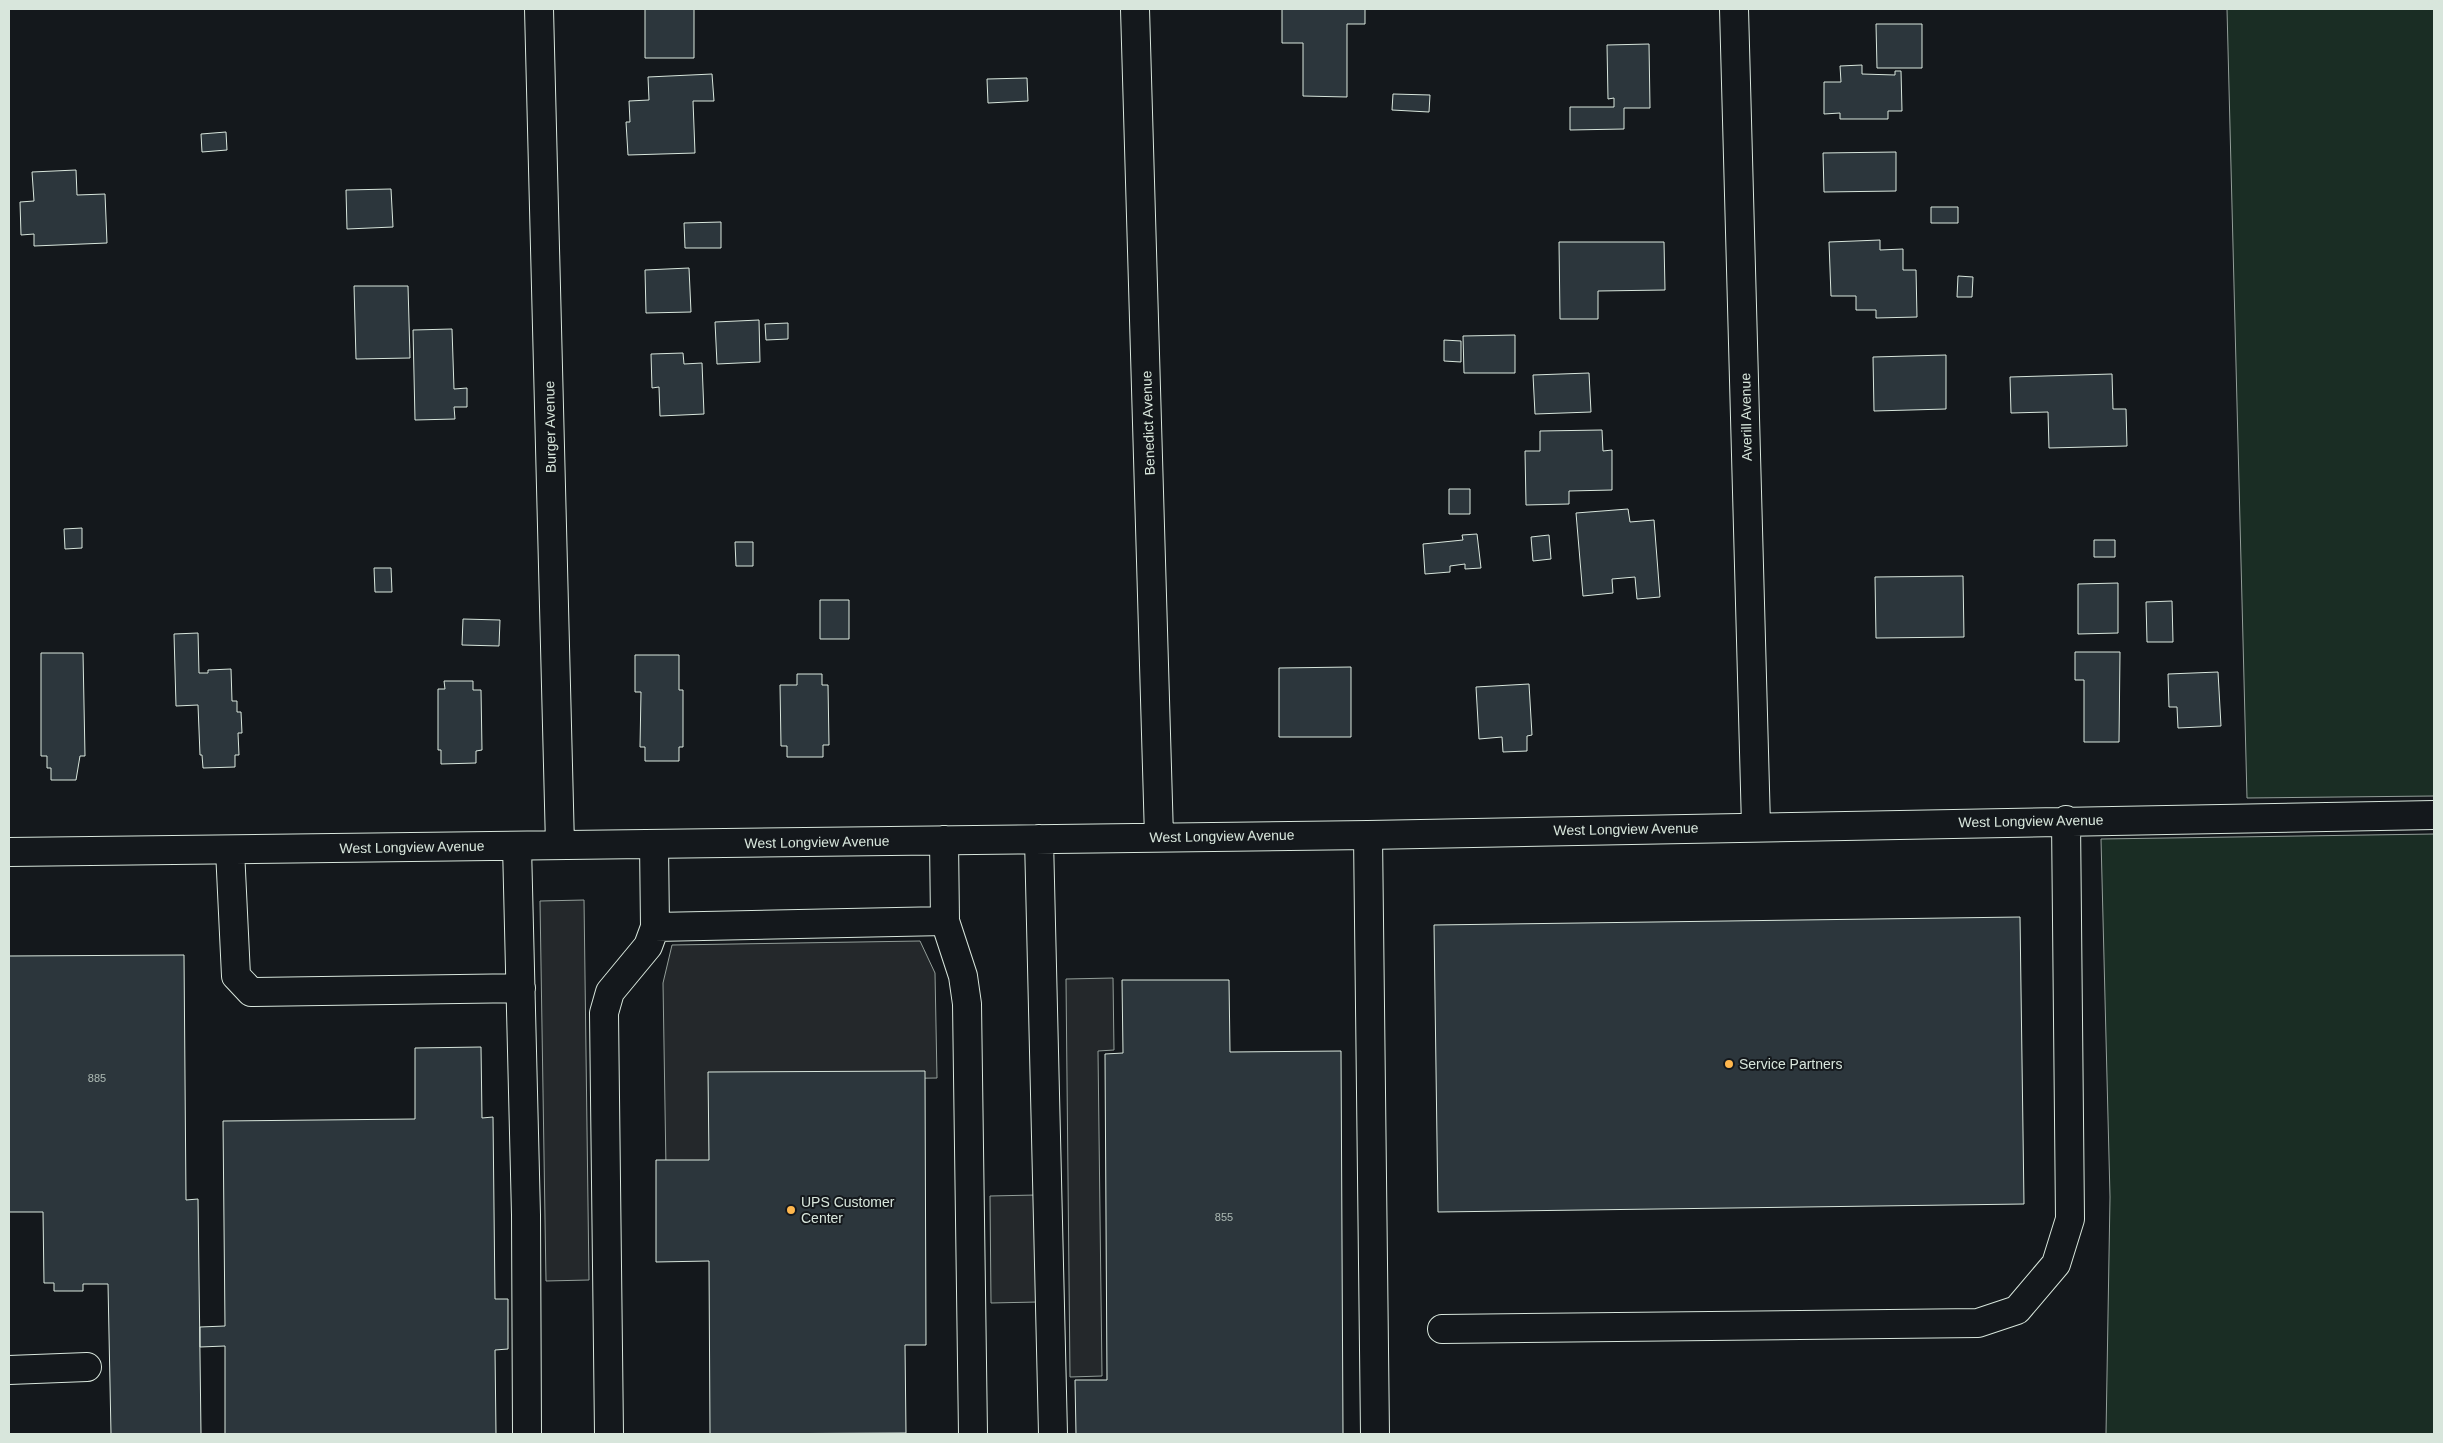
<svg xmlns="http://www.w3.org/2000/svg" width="2443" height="1443" viewBox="0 0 2443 1443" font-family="Arial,sans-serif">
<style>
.green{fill:#1a2d24;stroke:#939e99}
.parking{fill:#24282b;stroke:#939e99}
.building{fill:#2c363c;stroke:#d8e6dc}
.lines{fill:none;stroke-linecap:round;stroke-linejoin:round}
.minor-casing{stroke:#d8e6dc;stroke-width:30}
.minor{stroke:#14181c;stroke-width:28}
.poi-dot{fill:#ffb74d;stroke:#14181c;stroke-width:2}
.labels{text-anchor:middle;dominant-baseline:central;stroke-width:4;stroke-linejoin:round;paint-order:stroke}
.number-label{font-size:11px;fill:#adbab4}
.street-label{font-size:14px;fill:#d8e6dc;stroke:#14181c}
.poi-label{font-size:14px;fill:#d8e6dc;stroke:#14181c;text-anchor:start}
</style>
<rect width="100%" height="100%" fill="#14181c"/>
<path class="green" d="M2227 9H2434V796L2247 798Z
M2434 834V1434H2106L2110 1197 2101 839Z"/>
<path class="parking" d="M584 900 589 1280 546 1281 540 901Z
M920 941 935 973 937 1078 713 1081 714 1169H666L663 983 672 945Z
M1113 978 1114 1050 1098 1051 1102 1376 1070 1377 1066 979Z
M1036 1195 1038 1302 991 1303 990 1196Z"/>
<path class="building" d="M645 9H694V58H645Z
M1282 9H1365V24H1347V97L1303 96V43H1282Z
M1876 24H1922V68H1877Z
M1649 44 1650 108H1624V129L1570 130V107H1614V98L1608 99 1607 45Z
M1862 65V74L1895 75V71H1901L1902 111H1888V119H1840V113L1824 114V82H1841L1840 66Z
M712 74 714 101H693L695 153 628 155 626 122H630L629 101 649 100 648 77Z
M1027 78 1028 101 988 103 987 79Z
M1393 94 1430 95 1429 112 1392 110Z
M226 132 227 150 202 152 201 134Z
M1896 152V191L1824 192 1823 153Z
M76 170 77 195 105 194 107 243 34 246V234L21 235 20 202 34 201 32 172Z
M391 189 393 227 347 229 346 190Z
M1931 207H1958V223H1931Z
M721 222V248H685L684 223Z
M1880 240V250L1903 249V270H1916L1917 317 1876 318V310H1856V296H1831L1829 242Z
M1559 242H1664L1665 290 1598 291V319H1560Z
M689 268 691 312 646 313 645 270Z
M1958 276 1973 277 1972 297H1957Z
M354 286H408L410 358 356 359Z
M759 320 760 362 717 364 715 322Z
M788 323V339L766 340 765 324Z
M452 329 454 389 467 388V407H454L455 419 415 420 413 330Z
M1515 335V373H1464L1463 336Z
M1444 340 1461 341V362L1444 361Z
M683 353 684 364 702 363 704 414 660 416 659 387 652 388 651 354Z
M1946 355V409L1874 411 1873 357Z
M1589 373 1591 412 1535 414 1533 375Z
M2112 374 2113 409H2126L2127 446 2049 448 2048 412 2011 413 2010 377Z
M1602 430 1603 451 1612 450V490L1569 491V504L1526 505 1525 451H1540V431Z
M1449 489H1470V514H1449Z
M1628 509 1630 522 1654 520 1660 597 1637 599 1635 577 1612 579 1613 593 1583 596 1576 513Z
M82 528V548L65 549 64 529Z
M1477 534 1481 568 1465 569V564L1450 566V572L1425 574 1423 544 1463 540 1462 535Z
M1549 535 1551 559 1533 561 1531 537Z
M2094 540H2115V557H2094Z
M735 542H753V566H736Z
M374 568H391L392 592H375Z
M1963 576 1964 637 1876 638 1875 577Z
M2118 583V633L2078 634V584Z
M820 600H849V639H820Z
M2172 601 2173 642H2147L2146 602Z
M463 619 500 620 499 646 462 645Z
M198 633 199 673H208V670L231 669 232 701H237V712H241L242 733H238L239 755H235V767L203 768 202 755H200L198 705 176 706 174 634Z
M2075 652H2120L2119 742H2084V680H2075Z
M41 653H83L85 756H80L76 780H51V768H47V756H41Z
M635 655H679V690H683V747H679V761H645V747H640L641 692H635Z
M1351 667V737H1279V668Z
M2218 672 2221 726 2178 728 2177 707H2169L2168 674Z
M797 674H822V685H828L829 745H823V757H787V746H781L780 685H797Z
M444 681H473V690H481L482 750 476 751V763L441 764V750H438V689H445Z
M1529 684 1532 735 1527 736V751L1503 752 1502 737 1479 739 1476 687Z
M2020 917 2024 1204 1438 1212 1434 925Z
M184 955 186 1200 198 1199 201 1434H111L108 1284H83V1291H54V1283H44L43 1212H9V956Z
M1122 980H1229L1230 1052 1341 1051 1343 1434H1076L1075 1380H1107L1105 1054 1123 1053Z
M481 1047 482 1118 493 1117 495 1299H508V1349L495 1350 496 1434H225V1346L200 1347V1327L225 1326 223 1121 415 1119V1048Z
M925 1071 926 1345H905L906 1433 710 1434 709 1261 656 1262V1160H709L708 1072Z"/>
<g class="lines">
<defs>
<path id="minor" d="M539 9 560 845
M1135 9 1159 837
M1734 9 1756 826
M1368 835 1375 1434
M1039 839 1053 1434
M944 840 945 921 963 976 967 1004 973 1434
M517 846 526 1215 527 1434
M230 850 236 976 251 992 521 988
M9 852 1368 835 2434 815
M655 927 945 921
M1442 1329 1978 1323 2017 1310 2056 1264 2070 1219 2066 820
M9 1370 87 1367
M609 1434 604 1013 610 992 648 946 655 927 654 844"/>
</defs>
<use href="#minor" class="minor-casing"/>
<use href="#minor" class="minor"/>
</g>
<g class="poi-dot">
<circle cx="1729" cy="1064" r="5"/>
<circle cx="791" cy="1210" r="5"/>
</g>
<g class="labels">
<g class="number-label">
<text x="97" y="1078">885</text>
<text x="1224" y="1217">855</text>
</g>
<g class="street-label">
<text transform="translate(1746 417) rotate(-91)">Averill Avenue</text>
<text transform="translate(1148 423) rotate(-92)">Benedict Avenue</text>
<text transform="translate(550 427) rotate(-91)">Burger Avenue</text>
<text transform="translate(2031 821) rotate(-1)">West Longview Avenue</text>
<text transform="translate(1626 829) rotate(-1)">West Longview Avenue</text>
<text transform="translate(1222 836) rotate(-1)">West Longview Avenue</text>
<text transform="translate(817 842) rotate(-1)">West Longview Avenue</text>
<text transform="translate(412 847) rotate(-1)">West Longview Avenue</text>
</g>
<g class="poi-label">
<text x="1739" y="1064">Service Partners</text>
<text x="801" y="1202">UPS Customer<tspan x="801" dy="16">Center</tspan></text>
</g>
</g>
<rect width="2443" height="1443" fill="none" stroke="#d8e6dc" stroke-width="20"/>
</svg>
